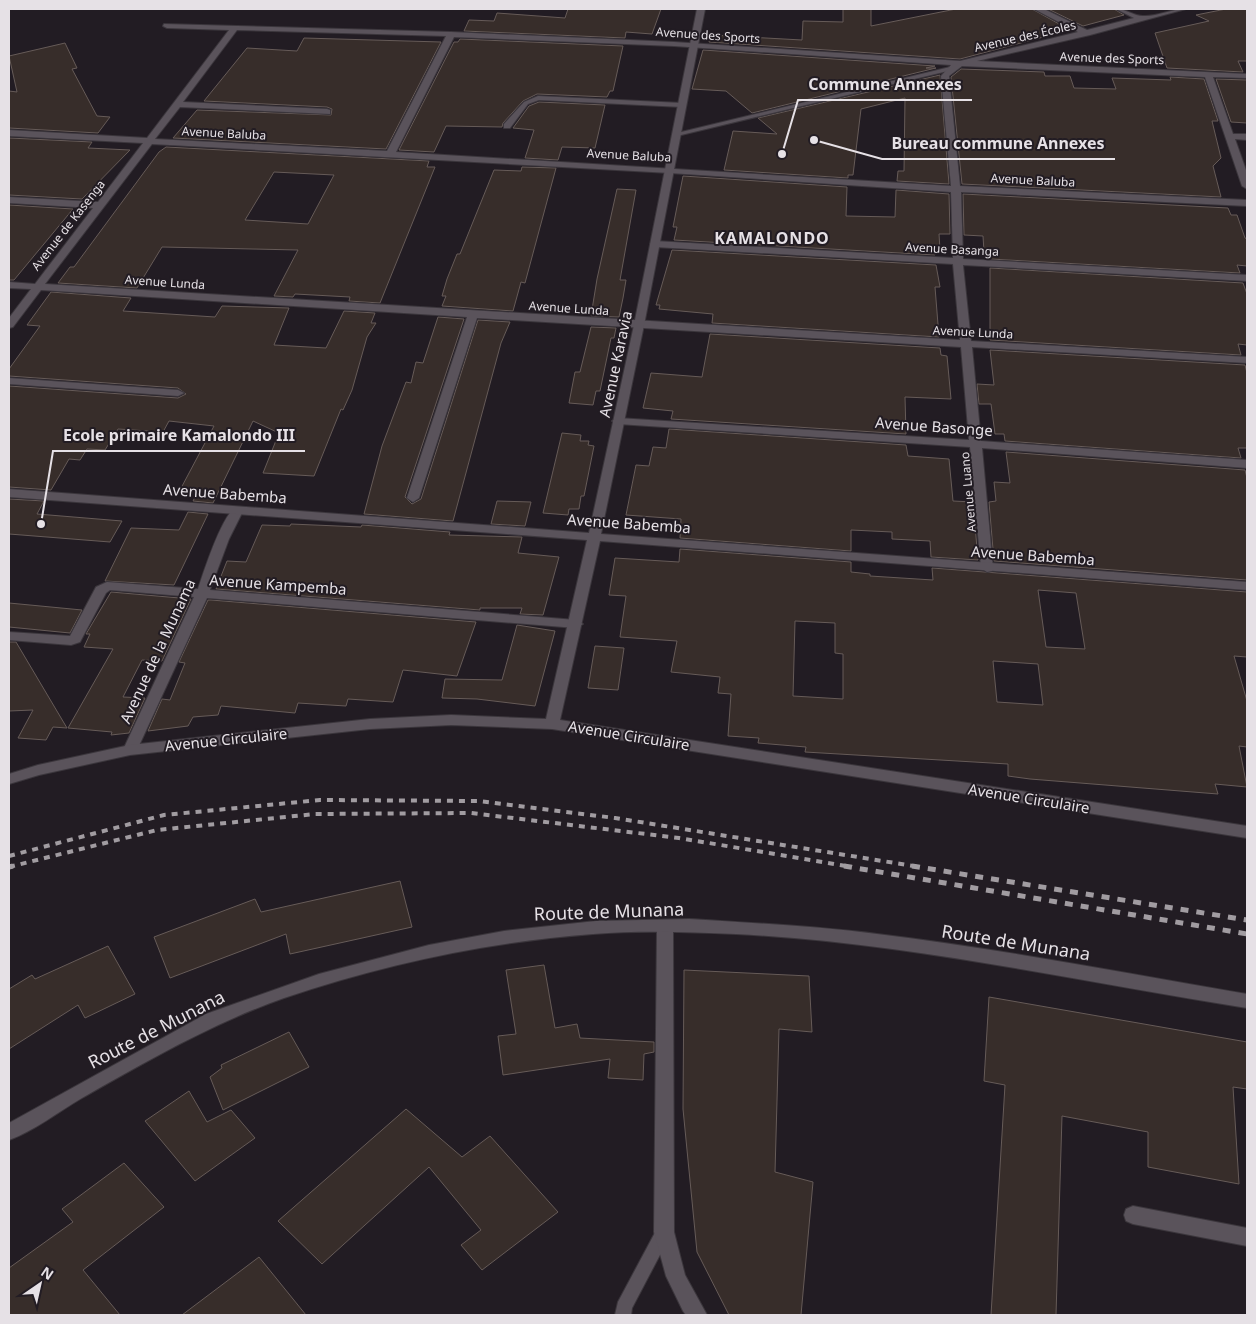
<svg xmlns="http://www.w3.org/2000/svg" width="1256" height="1324" viewBox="0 0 1256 1324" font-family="'Noto Sans',sans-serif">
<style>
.building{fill:#372d2a;stroke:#665b58;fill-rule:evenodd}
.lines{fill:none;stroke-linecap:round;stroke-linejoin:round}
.service-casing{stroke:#3b363c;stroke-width:2}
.minor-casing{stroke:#3b363c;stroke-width:2}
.tertiary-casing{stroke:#3b363c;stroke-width:2}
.secondary-casing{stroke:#3b363c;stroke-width:2}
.service{fill:#5a535b;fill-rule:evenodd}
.minor{fill:#5a535b;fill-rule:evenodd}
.tertiary{fill:#5a535b;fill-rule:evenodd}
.secondary{fill:#5a535b;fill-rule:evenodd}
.rail-far1{stroke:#a19ca1;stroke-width:4;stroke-dasharray:6 6;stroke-linecap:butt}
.rail{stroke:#a19ca1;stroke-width:5;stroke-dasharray:8 8;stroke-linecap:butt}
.labels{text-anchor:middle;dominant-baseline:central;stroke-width:4;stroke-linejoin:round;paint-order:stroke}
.far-street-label{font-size:12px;fill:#e6e1e6;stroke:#221c23}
.street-label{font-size:15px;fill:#e6e1e6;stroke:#221c23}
.far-district-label{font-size:16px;font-weight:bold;letter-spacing:1px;fill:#e6e1e6;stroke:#221c23}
.near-street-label{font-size:18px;fill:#e6e1e6;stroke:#221c23}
.leader{fill:none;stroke:#e6e1e6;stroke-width:2}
.callout-dot{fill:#e6e1e6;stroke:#221c23;stroke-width:2}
.callout-label{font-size:16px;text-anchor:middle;font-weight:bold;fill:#e6e1e6;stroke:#221c23;stroke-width:4;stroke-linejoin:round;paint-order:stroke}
</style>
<rect width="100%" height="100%" fill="#221c23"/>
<path class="building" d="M568 9H661L652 34 626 32 625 38 464 31 469 20 494 21 497 13 565 18Z
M843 9H871V26L956 9H1032L1070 30 960 59 709 42 711 35 802 40 803 21 843 22Z
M1048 9H1114L1124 15 1083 26Z
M1226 9H1247V61H1238L1243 72 1167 68 1155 33 1209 21 1196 15Z
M304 38 441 42 386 149 173 138 197 110 331 115 332 109 327 107 204 101 247 48 297 51Z
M460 39 623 46 613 91H610L607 97 537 94 523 101 503 123 502 127 446 126 434 152 399 150 454 42H458Z
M65 43 77 68 72 69 97 116 110 117 98 133 9 128V91L17 92 9 56Z
M703 50 935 66 926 68H936L752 113 726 91 692 89Z
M961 69 1044 72 1045 76H1070L1074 88 1116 89 1112 78 1171 80 1170 77 1204 79 1218 121H1212L1221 158 1213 166 1221 197 962 184 951 77Z
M940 75 949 184 897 181 898 171H904L905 98 861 109 853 175H848V178L724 170 733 131 777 134 758 118Z
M1216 79 1247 80V123L1231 122Z
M539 102 605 105 595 148 562 147 558 160 525 158 534 130 513 128 529 106Z
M9 138 92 142 88 148 130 150 82 199 9 195Z
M166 147 429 161 427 167H435L380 303 349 301 350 297 295 294 293 297 274 296 298 250 162 247 137 288 58 283 70 267H74L159 152ZM274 172 334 175 308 224 245 220Z
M522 167 556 168 525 283 521 282 513 311 442 306 446 296H442L447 279 457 254H460L494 170 521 171Z
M683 176 847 187 846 216 895 217 896 190 949 194 950 234H939L940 250 934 249 935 255 674 240 677 227H673Z
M617 189 636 190 620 280H626L623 298 619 317 591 316 597 279Z
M963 194 1228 208 1231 215H1237L1245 238 1247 239V266L1237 265 1240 273 990 259V252H984L983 236 964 235Z
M9 205 73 209 14 280H9Z
M672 250 936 265 940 287H935L939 337 712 323 713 314 659 309 660 305H656Z
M990 268 1243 283 1247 294V345L1238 344 1241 355 990 340Z
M51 292 131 298 123 311 215 317 222 306 289 308 274 345 326 348 344 311 375 313 371 323H376L367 337 352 390 343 410 341 409 314 476 263 473 279 433 253 421 213 503 193 501 199 490H180L214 426 169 421 163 432 118 429 105 450 87 449 80 460 69 459 51 490 9 487V386L178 398 186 394 178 388 9 376V369L40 326 27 325Z
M438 317 464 319 405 497 412 504 421 499 478 320 510 322 501 343 453 521 364 514 382 446 406 382 411 383 416 362 423 363Z
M591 327 616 328 614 338H611L600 391H596L593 405 569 403 575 372H580Z
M710 334 940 348 941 355 947 356 951 399 905 397 906 434 671 419 673 411 643 408 651 373 702 377Z
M990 350 1245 365 1247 373V448H1238L1241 458 1005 441 1004 434H995L991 404H979L977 384 994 385Z
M669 429 906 445 908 456 949 459 953 501 973 502 978 560 931 557 930 541 892 539V532L851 530V551L680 538 681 519 626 515 636 465 649 466 653 447 666 448Z
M562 433 581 435 580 441H589L588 445 594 446 584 496H581L579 509H569L568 515 543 513Z
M1006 452 1245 470 1247 478V580L994 561 989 502 996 501 994 482 1010 483Z
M9 499 44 501 37 514 122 521 110 542 9 534Z
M497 501 531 502 525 526 491 524Z
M188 512 208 514 174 585 105 581 131 528 179 530Z
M291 524 361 527 362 525 450 532 449 535 522 537 518 553 559 557 543 615 520 614 522 608H480V610L216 589 227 561 246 562 262 525 290 526Z
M680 549 851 562V572L870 574V576L933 580 932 568 1247 592V657L1234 656 1247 701V747L1239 746 1247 787 1215 784 1218 794 1030 779 1008 776V764L805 752 806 747 758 743 759 738 728 736 731 694 718 693 720 677 671 672 677 641 620 637 626 596 609 595 615 558 679 562ZM1038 590 1076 593 1085 649 1046 647ZM795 621 835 623V653L843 654V699L793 696ZM993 661 1038 664 1043 705 997 702Z
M111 592 191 599 162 661 142 660 123 697 145 698 129 733 111 735 112 732 68 728 113 649 84 647 90 634H86Z
M208 600H211L476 622 457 676 403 670 393 702 348 699 346 706 298 703 295 713 221 706 218 715 193 717 188 726 148 731 162 699 170 700 185 663 179 662Z
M9 603 82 610 70 633 9 627Z
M517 625 555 631 535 706 477 699 442 698 445 679 502 680Z
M9 642H16L67 728 53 727 46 740 18 738 33 710 9 711Z
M595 646 624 648 618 690 588 688Z
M400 881 412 927 290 954 286 934 170 978 154 937 255 899 261 912Z
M108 946 135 994 85 1018 78 1005 9 1049V989L32 975 35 979Z
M544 965 555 1028 577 1024 580 1038 654 1042V1052L644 1054 643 1080 608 1078 610 1059 503 1075 498 1036 516 1034 506 970Z
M684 970 809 976 812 1032 779 1029 775 1172 813 1182 801 1315H729L697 1252 683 1109Z
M989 997 1247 1042V1089L1233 1087 1239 1184 1148 1167V1132L1062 1116 1056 1315H991L1005 1085 984 1081Z
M289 1032 309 1067 223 1110 210 1077 222 1068 221 1065Z
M189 1091 207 1122 231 1110 255 1138 195 1181 145 1121Z
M406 1109 462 1157 490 1136 558 1212 482 1270 461 1245 481 1230 429 1167 322 1264 278 1221Z
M124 1163 164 1207 83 1270 120 1315H9V1268L73 1222 62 1209Z
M259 1257 306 1315H182Z"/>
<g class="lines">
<defs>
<path id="service" d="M950 67 952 68V70L677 136 673 134Z
M538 96 682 103 686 105 682 107 539 100 528 104 510 128H504V124L524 102Z
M664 1225 670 1227 672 1232 632 1308 631 1315H615L618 1302 658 1227Z"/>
<path id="minor" d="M1034 9H1044L1087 30 1134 18 1116 9C1126 9 1134 16 1143 16 1156 17 1171 9 1186 9L1090 35 977 61 1247 74V78L1213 77 1233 134H1247V140L1235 139 1247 173V189L1242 186 1205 77 962 66 949 76 960 186 1247 200V206L961 192 963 259 1247 275V281L963 265 971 341 1247 357V363L972 347 981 441 1247 460V468L982 448 993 568 992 571 987 572 981 568 970 447 618 424 612 421 618 418 969 440 961 347 477 318 419 498 413 502 407 498 467 317 41 290 13 327 9 328V318L31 289 9 288V282L35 284 93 208 9 203V197L98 202 143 143 9 136V130L147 138 229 30 167 28 163 26 164 24 451 32 674 42 960 61 1078 32ZM237 30 446 36 387 151 155 139 180 107 330 114V110L327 109 183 102ZM454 37 674 46 951 65 941 76 951 186 396 152ZM152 144 670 173 951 192 953 258 655 241 650 244 655 247 953 264 960 340 45 284Z
M9 378 178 390 184 393 178 396 9 384Z
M237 507 243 511 229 539 210 590 576 620 583 624 576 628 207 598 137 750 135 754H125L123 750 194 597 110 590 106 593 80 642 71 645 9 640V632L70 636 96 587 107 582 198 589C203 574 223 511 237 507Z
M665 921 671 922 673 927 674 1232 685 1275 707 1315H686L683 1311 666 1276 654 1232 657 927 659 922Z
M1133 1206 1247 1228V1246L1133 1224 1126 1221 1124 1215 1126 1209Z"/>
<path id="tertiary" d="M697 9H705L644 325 601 534 1247 582V590L600 541 560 720 1247 826V838L552 729 451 725 370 729 130 755 39 775 9 784V774L38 765 130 745 370 719 451 715 546 719 587 540 9 497V489L589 533 634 325Z"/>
<path id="secondary" d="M689 919C752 923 815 926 877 934 1001 949 1124 973 1247 994V1008C1077 981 909 943 736 934 689 932 641 930 593 934 488 942 384 964 284 998 213 1023 147 1061 82 1098 58 1112 34 1131 9 1140V1123L206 1014 319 974 429 945 504 931 596 921Z"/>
</defs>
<use href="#service" class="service-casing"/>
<use href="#minor" class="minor-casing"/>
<use href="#tertiary" class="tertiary-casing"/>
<use href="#secondary" class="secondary-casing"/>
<use href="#service" class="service"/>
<use href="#minor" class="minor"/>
<use href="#tertiary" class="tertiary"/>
<use href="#secondary" class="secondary"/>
<path class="rail-far1" d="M9 856 164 815 320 800 478 801 615 818 920 867
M9 867 157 830 315 814 471 813 679 838 852 867"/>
<path class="rail" d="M844 866 1247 934
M912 866 1247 920
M9 867 13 866"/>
</g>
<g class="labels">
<g class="far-street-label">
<text transform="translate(708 35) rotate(4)">Avenue des Sports</text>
<text transform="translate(1025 36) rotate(-13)">Avenue des Écoles</text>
<text transform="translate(1112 58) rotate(2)">Avenue des Sports</text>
<text transform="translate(224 133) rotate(3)">Avenue Baluba</text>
<text transform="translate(629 155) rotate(3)">Avenue Baluba</text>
<text transform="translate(1033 180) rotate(3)">Avenue Baluba</text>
<text transform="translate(68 225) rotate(-52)">Avenue de Kasenga</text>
<text transform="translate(952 249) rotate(3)">Avenue Basanga</text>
<text transform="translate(165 282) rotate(4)">Avenue Lunda</text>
<text transform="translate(569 308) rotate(4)">Avenue Lunda</text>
<text transform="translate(973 332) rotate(3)">Avenue Lunda</text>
<text transform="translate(968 492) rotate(-95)">Avenue Luano</text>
</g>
<g class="street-label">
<text transform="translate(615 364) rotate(-78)">Avenue Karavia</text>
<text transform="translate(934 426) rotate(4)">Avenue Basonge</text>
<text transform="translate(225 493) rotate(4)">Avenue Babemba</text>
<text transform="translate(629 523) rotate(4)">Avenue Babemba</text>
<text transform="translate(1033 555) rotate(4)">Avenue Babemba</text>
<text transform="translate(278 584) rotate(4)">Avenue Kampemba</text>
<text transform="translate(157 651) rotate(-65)">Avenue de la Munama</text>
<text transform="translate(629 735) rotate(9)">Avenue Circulaire</text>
<text transform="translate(226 739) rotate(-6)">Avenue Circulaire</text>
<text transform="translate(1029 798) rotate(9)">Avenue Circulaire</text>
</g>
<g class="far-district-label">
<text x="772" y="238">KAMALONDO</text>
</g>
<g class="near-street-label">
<text transform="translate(609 911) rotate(-2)">Route de Munana</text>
<text transform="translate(1016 942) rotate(9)">Route de Munana</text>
<text transform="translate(156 1029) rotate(-27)">Route de Munana</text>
</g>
</g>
<path class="leader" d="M782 154L798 100H972M814 140L882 159H1115M41 524L53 451H305"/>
<g class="callout-dot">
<circle cx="782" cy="154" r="5"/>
<circle cx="814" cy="140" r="5"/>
<circle cx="41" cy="524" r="5"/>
</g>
<g class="callout-label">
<text x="885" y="90">Commune Annexes</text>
<text x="998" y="149">Bureau commune Annexes</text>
<text x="179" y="441">Ecole primaire Kamalondo III</text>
</g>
<rect width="1256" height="1324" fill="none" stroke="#e6e1e6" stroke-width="20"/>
<g transform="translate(40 1284) rotate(34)" stroke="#221c23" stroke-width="4" paint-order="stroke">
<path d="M0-4L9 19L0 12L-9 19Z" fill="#e6e1e6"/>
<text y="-8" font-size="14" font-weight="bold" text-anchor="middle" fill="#e6e1e6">N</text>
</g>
</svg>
